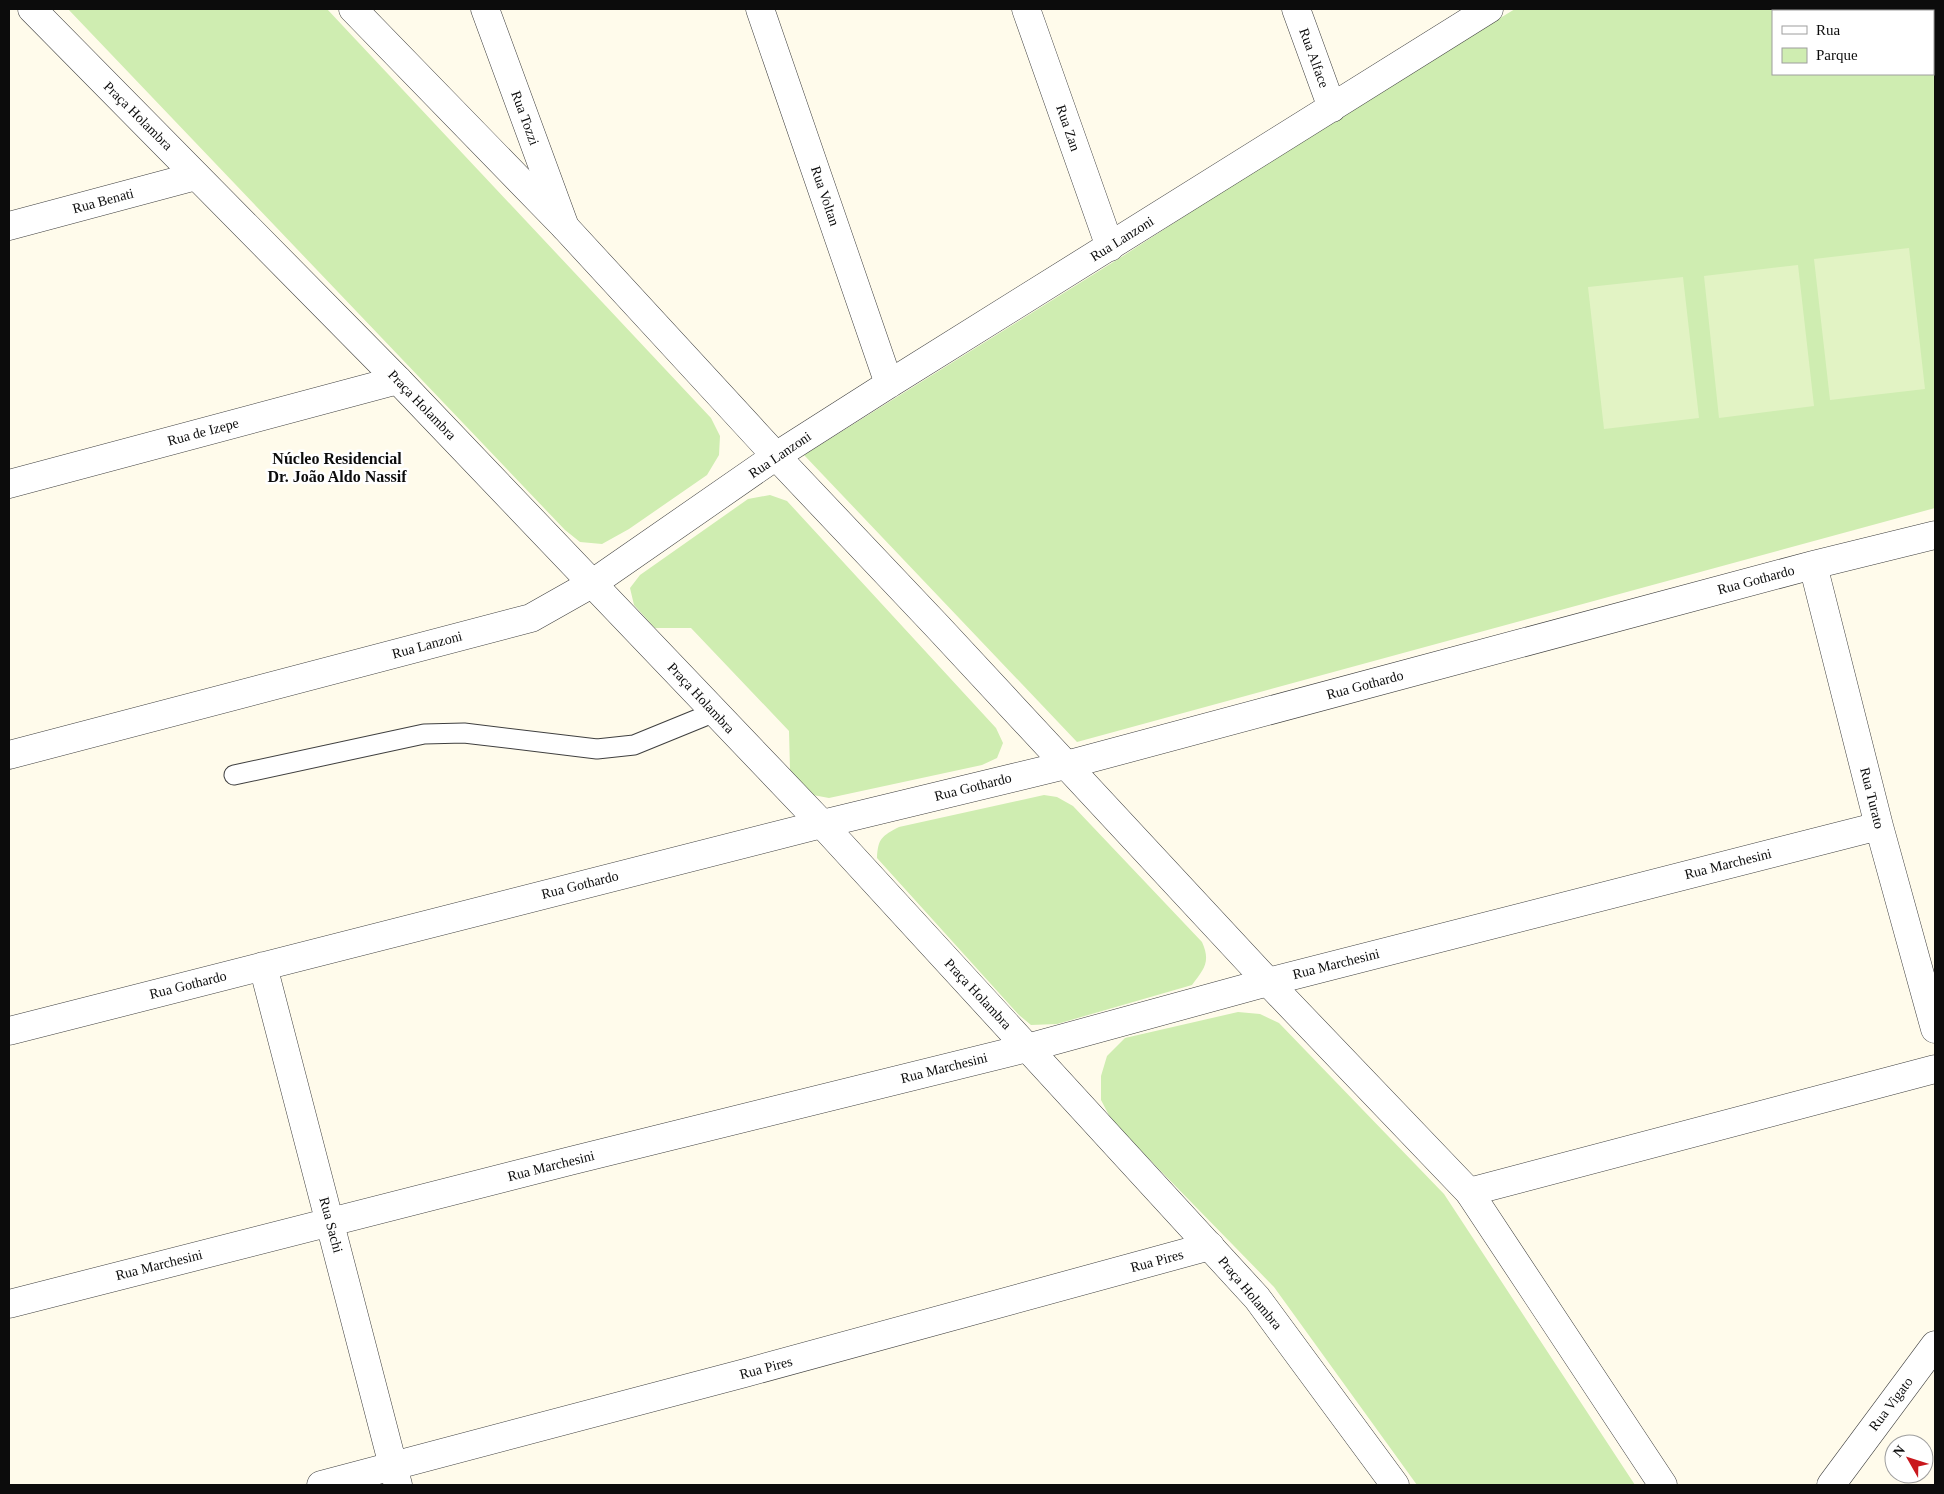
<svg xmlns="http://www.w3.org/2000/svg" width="1944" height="1494" viewBox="0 0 1944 1494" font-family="Georgia,serif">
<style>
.green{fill:#cfedb1;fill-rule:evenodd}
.pitch{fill:#e2f3c4}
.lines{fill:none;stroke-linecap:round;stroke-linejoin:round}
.service-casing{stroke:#3f3f3f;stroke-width:21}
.minor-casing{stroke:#3f3f3f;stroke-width:29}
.tertiary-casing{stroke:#3f3f3f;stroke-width:29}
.service{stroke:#fff;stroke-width:19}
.minor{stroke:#fff;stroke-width:28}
.tertiary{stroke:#fff;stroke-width:28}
.labels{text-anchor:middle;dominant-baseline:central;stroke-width:5;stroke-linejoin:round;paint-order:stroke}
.street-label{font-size:14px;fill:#0c0c0c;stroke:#fff}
.quarter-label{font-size:16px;font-weight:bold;fill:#0c0c0c;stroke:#fff}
</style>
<rect width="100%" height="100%" fill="#fffbeb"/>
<path class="green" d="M68 9H327L711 418 720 436 719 455 707 475 629 529 602 544 580 542 565 530Z
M1515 9H1935V508L1077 742 804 455 1123 256 1342 114ZM1773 11H1933V74H1773Z
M770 495 787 501 996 728 1003 743 997 758 982 765 829 798 813 795 790 770 789 731 691 628H655L634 605 630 588 640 575 748 499Z
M1044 795 1057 797 1073 806 1202 942C1211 962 1204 969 1192 985L1057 1024 1031 1025 1019 1015 877 858C878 838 882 836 899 827Z
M1238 1012 1260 1014 1279 1023 1444 1194 1635 1485H1417L1274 1287 1112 1121 1101 1100V1076L1107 1056 1125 1038Z"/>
<path class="pitch" d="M1909 248 1925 389 1830 400 1814 259Z
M1798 265 1814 406 1719 418 1704 276Z
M1683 277 1699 418 1604 429 1588 287Z"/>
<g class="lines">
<defs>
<path id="service" d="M234 775 424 734 464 733 597 749 634 745 715 712"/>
<path id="minor" d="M485 9 565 227
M760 9 889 384
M1026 9 1110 247
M1296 9 1332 108
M9 226 196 176
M9 484 398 380
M1813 565 1879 826 1935 1029
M9 755 531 618 593 583 776 456 889 384 1489 9
M263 966 398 1485
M9 1031 822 824 1066 765 1813 565 1935 535
M1469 1192 1935 1069
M9 1304 570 1161 1027 1048 1268 982 1879 826
M321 1485 745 1373 1210 1246"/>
<path id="tertiary" d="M32 9 398 380 822 824 1257 1298 1395 1485
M353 9 565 227 776 456 937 626 1268 982 1469 1192 1663 1485
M1831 1485 1935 1345"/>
</defs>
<use href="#service" class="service-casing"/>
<use href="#minor" class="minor-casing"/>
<use href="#tertiary" class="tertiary-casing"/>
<use href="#service" class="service"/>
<use href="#minor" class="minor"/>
<use href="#tertiary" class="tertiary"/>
</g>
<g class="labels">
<g class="street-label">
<text transform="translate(1314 58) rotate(70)">Rua Alface</text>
<text transform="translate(138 116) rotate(45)">Praça Holambra</text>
<text transform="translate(525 118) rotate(70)">Rua Tozzi</text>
<text transform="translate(1068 128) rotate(71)">Rua Zan</text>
<text transform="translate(825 196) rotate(71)">Rua Voltan</text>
<text transform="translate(103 201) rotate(-15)">Rua Benati</text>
<text transform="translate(1122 239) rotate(-32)">Rua Lanzoni</text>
<text transform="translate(422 405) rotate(46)">Praça Holambra</text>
<text transform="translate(203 432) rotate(-15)">Rua de Izepe</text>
<text transform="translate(780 455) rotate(-34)">Rua Lanzoni</text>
<text transform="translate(1756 580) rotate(-15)">Rua Gothardo</text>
<text transform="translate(427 645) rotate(-15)">Rua Lanzoni</text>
<text transform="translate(1365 685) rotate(-15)">Rua Gothardo</text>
<text transform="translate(701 698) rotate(47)">Praça Holambra</text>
<text transform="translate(973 787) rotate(-14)">Rua Gothardo</text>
<text transform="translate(1872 798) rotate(76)">Rua Turato</text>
<text transform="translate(1728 864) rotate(-14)">Rua Marchesini</text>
<text transform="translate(580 885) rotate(-14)">Rua Gothardo</text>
<text transform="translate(1336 964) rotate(-14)">Rua Marchesini</text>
<text transform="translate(188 985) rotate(-14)">Rua Gothardo</text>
<text transform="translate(978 994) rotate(47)">Praça Holambra</text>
<text transform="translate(944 1068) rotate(-14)">Rua Marchesini</text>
<text transform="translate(551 1166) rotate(-14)">Rua Marchesini</text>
<text transform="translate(331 1225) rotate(75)">Rua Sachi</text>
<text transform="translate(1157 1261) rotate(-15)">Rua Pires</text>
<text transform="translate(159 1265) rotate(-14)">Rua Marchesini</text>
<text transform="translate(1250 1293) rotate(50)">Praça Holambra</text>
<text transform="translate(766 1368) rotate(-15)">Rua Pires</text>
<text transform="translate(1891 1404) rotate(-53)">Rua Vigato</text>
</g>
<g class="quarter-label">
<text x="337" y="458">Núcleo Residencial<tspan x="337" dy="18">Dr. João Aldo Nassif</tspan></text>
</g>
</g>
<rect width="1944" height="1494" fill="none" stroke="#0c0c0c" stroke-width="20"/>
<rect x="1772" y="10" width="162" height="65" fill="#ffffff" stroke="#9e9e9e"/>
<rect x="1782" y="26" width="25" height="8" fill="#ffffff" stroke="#9e9e9e"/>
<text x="1816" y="35" font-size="15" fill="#0c0c0c">Rua</text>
<rect x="1782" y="48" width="25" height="15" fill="#cfedb1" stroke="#9e9e9e"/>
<text x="1816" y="60" font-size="15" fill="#0c0c0c">Parque</text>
<g transform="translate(1909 1459) rotate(309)"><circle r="24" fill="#ffffff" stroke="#9e9e9e"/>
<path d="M0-4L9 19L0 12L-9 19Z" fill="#c9181d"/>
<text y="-8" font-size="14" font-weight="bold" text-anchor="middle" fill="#0c0c0c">N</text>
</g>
</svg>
